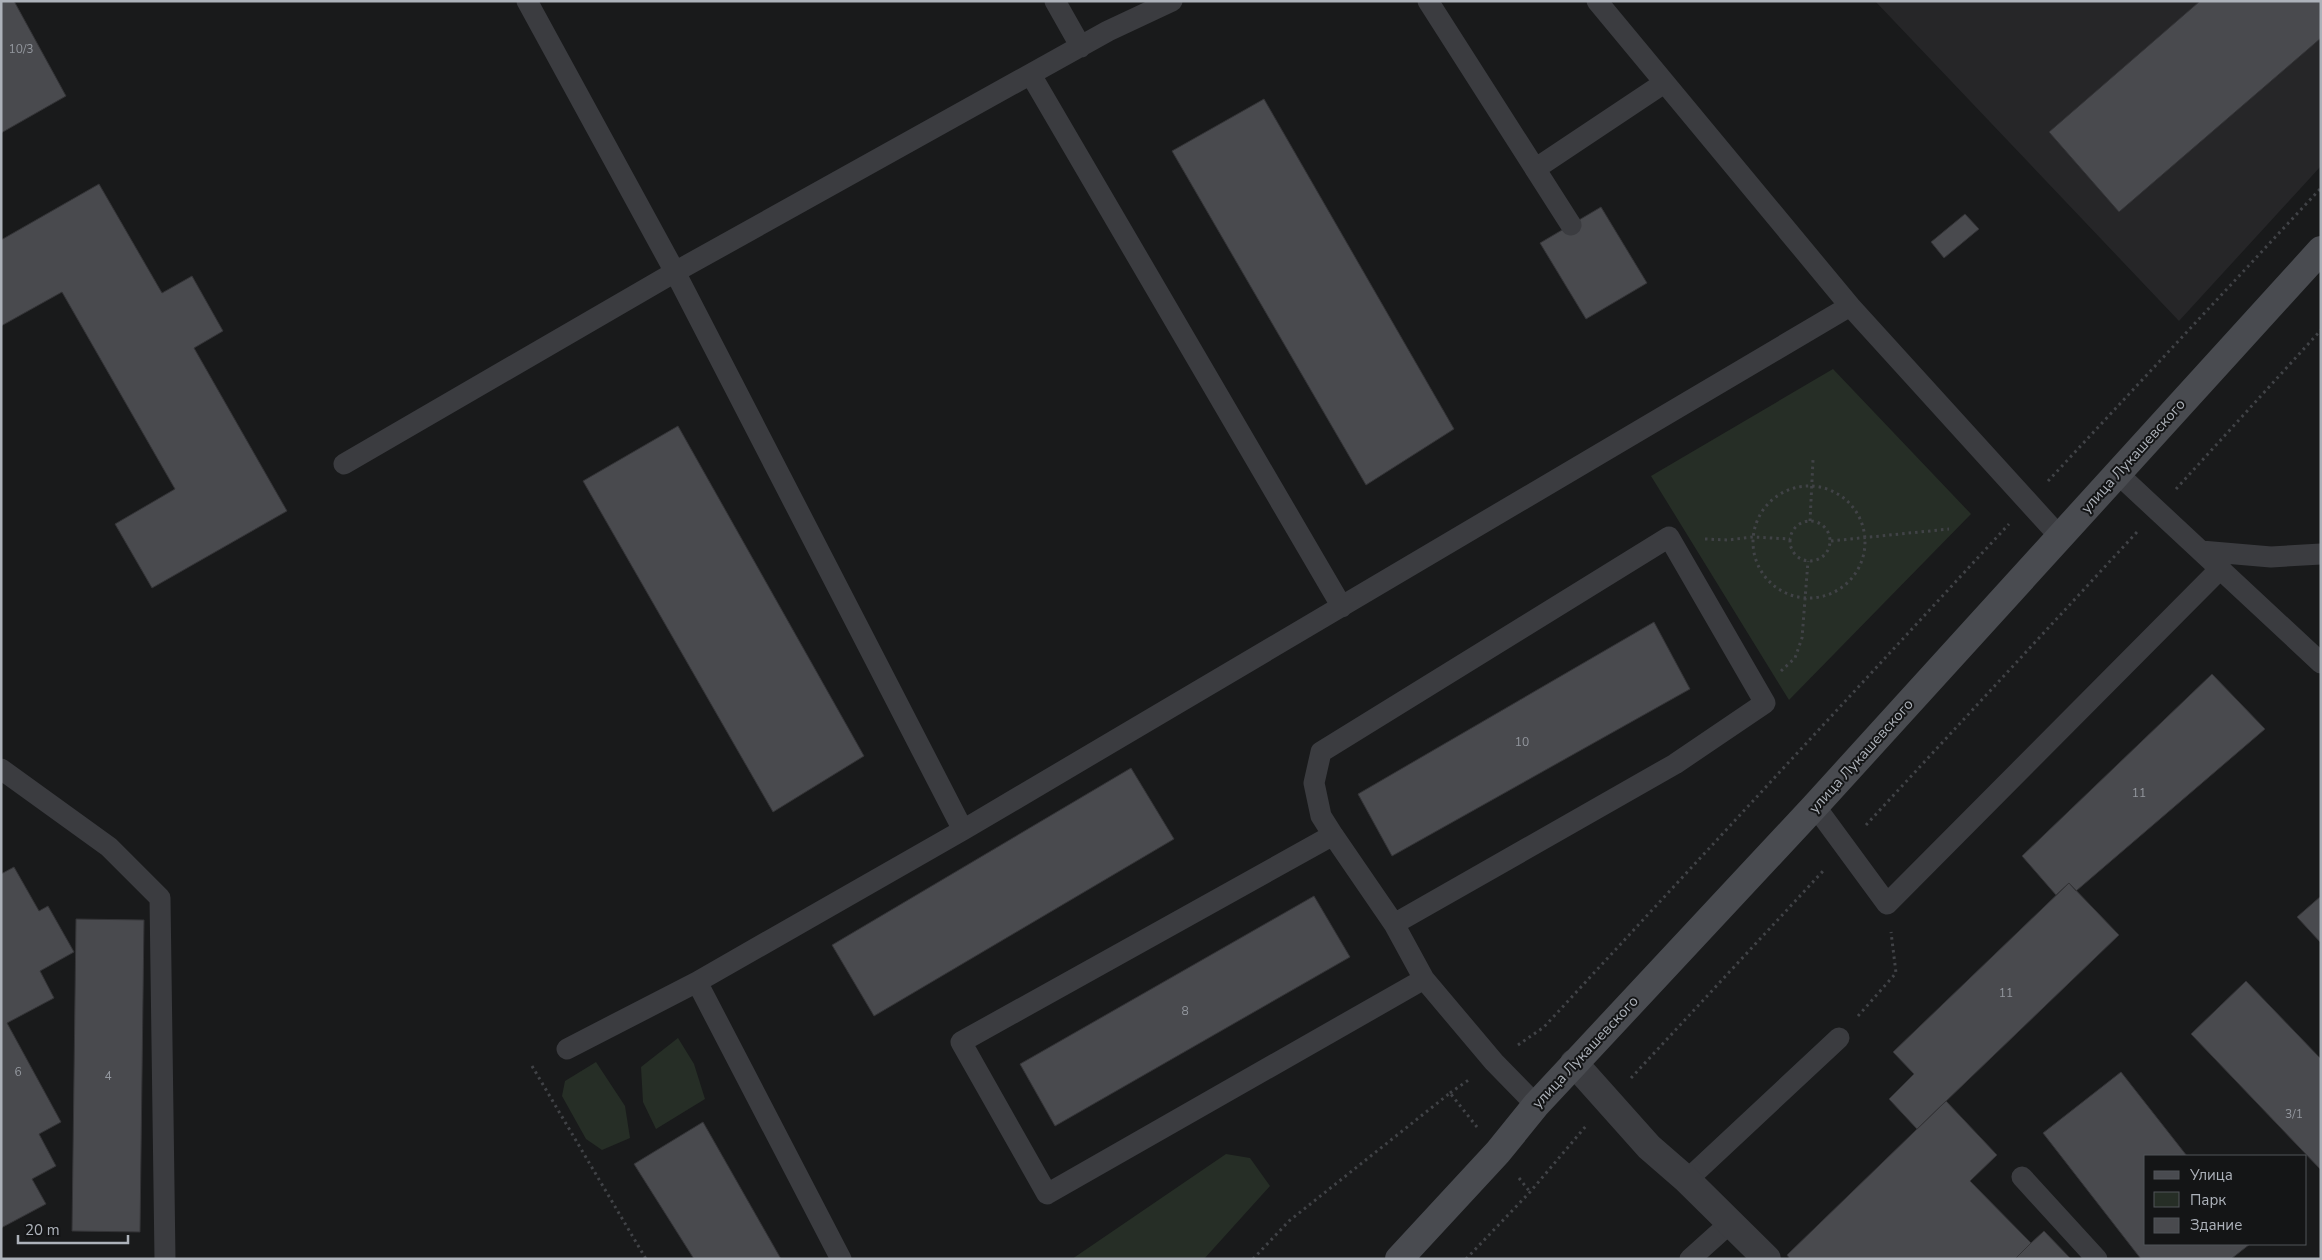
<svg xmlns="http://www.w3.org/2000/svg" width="2322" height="1260" viewBox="0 0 2322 1260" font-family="'Nunito Sans',sans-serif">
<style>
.built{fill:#262628}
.green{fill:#262e26}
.building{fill:#494a4e;stroke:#343437}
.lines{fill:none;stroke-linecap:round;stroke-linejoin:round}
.path{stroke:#414347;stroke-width:3;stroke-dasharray:2.5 4;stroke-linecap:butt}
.lane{stroke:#3b3c40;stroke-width:21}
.street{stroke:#3b3c40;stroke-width:28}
.secondary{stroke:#494b50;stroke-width:28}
.labels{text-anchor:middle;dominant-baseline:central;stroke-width:4;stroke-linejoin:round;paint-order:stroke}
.number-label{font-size:12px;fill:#94989f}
.street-label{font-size:15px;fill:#adb2ba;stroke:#141516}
</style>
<rect width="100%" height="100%" fill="#191a1b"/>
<path class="built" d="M1875 1H2200L2049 132 2119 212 2321 38V166L2179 321Z"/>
<path class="green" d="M1833 369 1971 514 1789 700 1651 476Z
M678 1038 694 1064 705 1099 656 1129 643 1102 641 1067Z
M596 1062 625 1106 630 1138 602 1150 586 1139 562 1096 565 1081Z
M1226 1154 1250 1158 1270 1186 1204 1259H1072Z"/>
<path class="building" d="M1 1H14L66 96 1 133Z
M2200 1H2321V38L2119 212 2049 132Z
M1264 99 1454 429 1366 485 1172 151Z
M99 184 162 293 192 276 223 331 194 348 287 511 152 588 115 524 175 489 62 292 1 326V240Z
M1601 207 1647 283 1586 319 1540 243Z
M1965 214 1979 229 1944 258 1931 242Z
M678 426 864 756 773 812 583 481Z
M1654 622 1690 689 1392 856 1358 794Z
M2212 674 2265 729 2076 891 2069 883 2056 895 2022 856Z
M1131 768 1174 839 874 1016 832 945Z
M14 867 39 911 48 906 74 952 40 971 54 998 7 1023 61 1122 39 1134 56 1166 32 1179 46 1204 1 1228V874Z
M2069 883 2119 935 1917 1129 1889 1099 1914 1074 1893 1052Z
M1314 896 1350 957 1055 1126 1020 1064Z
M2321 896V943L2297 917Z
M76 919 144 920 140 1232 72 1231Z
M2246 981 2321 1059V1170L2191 1034Z
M2121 1072 2187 1156H2146V1244H2250L2231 1259H2141L2043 1133Z
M1946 1101 1997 1155 1970 1181 2031 1243 2015 1259H1790L1787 1255Z
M703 1122 781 1259H694L634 1164Z
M2044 1231 2071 1259H2015L2031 1243Z"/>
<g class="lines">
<path class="path" d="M2048 481 2321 188
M1753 542a56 56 0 1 1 112 0a56 56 0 1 1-112 0Z
M2176 489 2321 330
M1790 541a20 20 0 1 1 40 0a20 20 0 1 1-40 0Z
M1810 521 1813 460
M1705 539 1728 540 1753 537 1790 539
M1831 541 1949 529
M1781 671 1795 658 1802 638 1808 561
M1866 825 2137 532
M1858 1016 1896 973 1891 932
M1518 1045 1544 1027 2009 524
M532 1066 646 1259
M1631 1078 1824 870
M1450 1093 1470 1079
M1519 1178 1530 1192
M1253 1259 1289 1221 1450 1093 1477 1127
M1466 1259 1530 1192 1586 1126"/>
<path class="lane" d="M527 1 675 272 963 830
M1055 1 1081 47
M1428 1 1571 225
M1597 1 1850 306 2060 537
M1031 75 1342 607
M1535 169 1664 83
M344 464 675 272 1108 31 1172 1
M2117 473 2321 663
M2201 551 2271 557 2321 554
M1 769 109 847 160 898 165 1259
M1815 806 1887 904 2220 569
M1333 835 961 1042 1047 1194 1424 979
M1394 924 1675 764 1765 703 1669 537 1321 752 1314 783 1321 816 1333 835 1394 924 1424 979 1494 1062 1536 1105
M697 982 841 1259
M567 1049 697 982 963 830 1850 306
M2022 1177 2097 1259
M1687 1180 1839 1038
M1690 1259 1729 1224"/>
<path class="street" d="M1574 1063 1649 1147 1687 1180 1767 1259"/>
<path class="secondary" d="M1399 1259 1498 1152 1536 1105 1815 806 2321 250"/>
</g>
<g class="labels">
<g class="number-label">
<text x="21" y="49">10/3</text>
<text x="1522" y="742">10</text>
<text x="2139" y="793">11</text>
<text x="2006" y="993">11</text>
<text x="1185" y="1011">8</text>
<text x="18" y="1072">6</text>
<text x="108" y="1076">4</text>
<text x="2294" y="1114">3/1</text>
</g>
<g class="street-label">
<text transform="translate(2133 456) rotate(-48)">улица Лукашевского</text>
<text transform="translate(1861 756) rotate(-48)">улица Лукашевского</text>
<text transform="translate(1585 1052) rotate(-47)">улица Лукашевского</text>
</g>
</g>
<rect width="2322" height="1260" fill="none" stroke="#adb2ba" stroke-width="5"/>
<rect x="2144" y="1155" width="162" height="90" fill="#141516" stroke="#515458"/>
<rect x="2154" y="1171" width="25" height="8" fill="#494b50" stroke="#515458"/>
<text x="2190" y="1180" font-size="15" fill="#adb2ba">Улица</text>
<rect x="2154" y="1192" width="25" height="15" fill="#262e26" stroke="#515458"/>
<text x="2190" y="1205" font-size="15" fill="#adb2ba">Парк</text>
<rect x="2154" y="1218" width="25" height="15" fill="#494a4e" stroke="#515458"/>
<text x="2190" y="1230" font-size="15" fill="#adb2ba">Здание</text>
<path d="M18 1235v8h110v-8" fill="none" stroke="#adb2ba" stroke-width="2.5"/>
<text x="25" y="1235" font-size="15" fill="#adb2ba" stroke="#141516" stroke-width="4" paint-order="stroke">20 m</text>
</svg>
